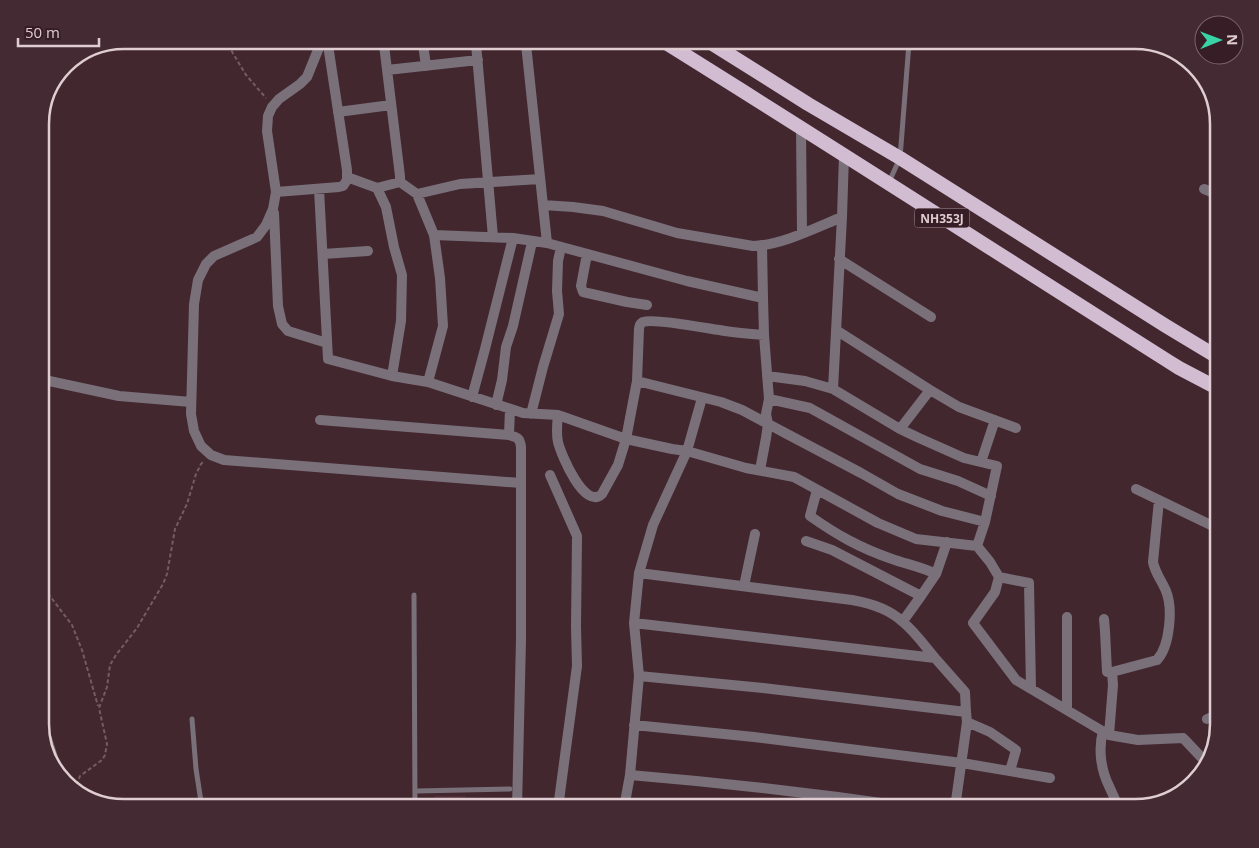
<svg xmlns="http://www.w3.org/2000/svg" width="1259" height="848" viewBox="0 0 1259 848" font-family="'Open Sans',sans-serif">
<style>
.built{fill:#502e39}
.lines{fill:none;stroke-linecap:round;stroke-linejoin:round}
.path{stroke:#745c62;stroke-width:2;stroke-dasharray:4 2.5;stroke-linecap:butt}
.service{stroke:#7a707a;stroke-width:5}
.minor{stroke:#7a707a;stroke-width:10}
.trunk{stroke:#d2bcd2;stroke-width:14}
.labels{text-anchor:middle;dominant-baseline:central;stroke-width:5;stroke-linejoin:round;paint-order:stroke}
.shield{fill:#371d25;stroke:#ad989d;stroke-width:1}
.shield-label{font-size:12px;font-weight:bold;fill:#dfcdd1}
.rim{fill:none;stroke:#dfcdd1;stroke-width:2.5}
</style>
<rect width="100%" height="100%" fill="#42272f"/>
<path class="built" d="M434 796H465V808H433Z"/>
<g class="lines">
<path class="path" d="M228 45 246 75 266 98
M40 583 72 625 82 650 98 706
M74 791 80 776 102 760 105 755 107 744 99 708 107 687 110 665 116 655 137 628 163 584 167 574 175 529 187 504 196 474 201 464 204 461"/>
<path class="service" d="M889 182 900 158 909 43
M414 595 415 808
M192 719 196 769 202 808
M416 791 510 789"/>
<path class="minor" d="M423 44 426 66
M476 44 493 237
M526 44 547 243
M320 45 307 77 300 84 279 99 272 107 268 116 267 131 276 192 273 209 266 225 257 237 214 256 206 264 198 280 194 304 191 414 194 431 201 446 211 455 224 460 521 483
M387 70 478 60
M338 112 391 105
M801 127 802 233
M347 177 377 188 386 207 394 247 402 275 401 321 392 376
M400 182 417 194 434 235 440 278 443 326 428 382
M377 188 400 182V176L384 45
M319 189 328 359 392 376 428 382 523 413 558 415 626 439 672 449 687 451 746 468 794 477 878 523 916 539 977 546 985 522 997 466 964 458 919 438 900 429 833 389 842 217 844 155
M1204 189 1219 195
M276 192 339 187 343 186 347 180V170L328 45
M417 194 460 184 540 179
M543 205 573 207 603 211 677 233 753 246C782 245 815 228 842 217
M274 213 278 306 282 324 288 331 327 343
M434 235 513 238 547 243 687 281 763 298 764 335 769 399 766 414 768 424 766 438 760 470
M762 245 763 298
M323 254 368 251
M587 254 581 286 583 292 627 302 647 305
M839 259 931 317
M836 330 930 390 959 407 1016 428
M767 376 805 381 833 389
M40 379 119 396 191 402
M637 381 639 329C640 325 639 324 643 322 654 318 710 329 725 331 738 333 751 334 764 335
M472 397 485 349 513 238
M769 399 810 408 920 469 958 481 991 496
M496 405 502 380 506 347 513 326 532 242
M510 409 509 435C517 437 520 438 521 447V640L517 808
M531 414 543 367 559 314 557 291 558 261 561 247
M558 415C557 424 556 433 558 442 561 455 585 511 602 494L618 465 626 439 637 381 721 402 742 410 787 434 861 473 898 494 942 511 985 522
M320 420 509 435
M900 429 930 390
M981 462 995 420
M550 475 577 536 576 627 577 666 558 808
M1136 489 1219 529
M817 490 810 516C837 535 860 548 892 559 906 564 922 567 936 574L947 542
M806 541 832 550 921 596
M977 546 990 562 999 577 995 592 973 623 1016 680 1109 735 1138 740 1183 738 1185 740 1201 757 1207 762
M639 573 852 600C870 603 889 609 903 622 915 632 925 646 935 658
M999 577 1029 583 1031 689
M744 586 755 534
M1104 619 1105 631 1107 672H1112
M903 621 921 596 936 574
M634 623C734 635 834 647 935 658L965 692 966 712
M639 676 763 688 966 712 967 722 955 808
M1067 709V617
M40 717 58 773
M1207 719 1219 714
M967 722 990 732 1016 750 1010 771
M634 725 754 737 962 763 1050 778
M1103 731C1098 749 1101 770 1109 786 1112 793 1116 800 1118 808
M1109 735 1113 685 1112 672 1157 660C1170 646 1173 608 1166 591 1162 581 1155 573 1153 562L1159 500
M630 775C726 783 822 794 917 808
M624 808 630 775 639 676 634 623 639 573 653 525 687 451 702 398"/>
<path class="trunk" d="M666 43C838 150 1008 260 1179 368L1219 389
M711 43 808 104 900 158 1166 326 1219 358"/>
</g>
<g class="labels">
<rect class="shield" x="914.5" y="208.5" width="55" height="19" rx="4"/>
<g class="shield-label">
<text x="942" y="218">NH353J</text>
</g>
</g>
<path d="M0 0H1259V848H0ZM124 49H1135A75 75 0 0 1 1210 124V724A75 75 0 0 1 1135 799H124A75 75 0 0 1 49 724V124A75 75 0 0 1 124 49Z" fill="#442b33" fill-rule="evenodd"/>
<path class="rim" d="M124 49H1135A75 75 0 0 1 1210 124V724A75 75 0 0 1 1135 799H124A75 75 0 0 1 49 724V124A75 75 0 0 1 124 49Z"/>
<g transform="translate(1219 40) rotate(89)"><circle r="24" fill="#371d25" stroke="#7a636a"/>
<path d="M0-4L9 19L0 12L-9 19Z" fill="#38d4a6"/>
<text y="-8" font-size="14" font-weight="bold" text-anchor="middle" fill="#dfcdd1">N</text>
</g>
<path d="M18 38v8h81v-8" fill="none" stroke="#dfcdd1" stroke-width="2.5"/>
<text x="25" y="38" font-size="15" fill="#dfcdd1" stroke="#371d25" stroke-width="4" paint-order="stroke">50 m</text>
</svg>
